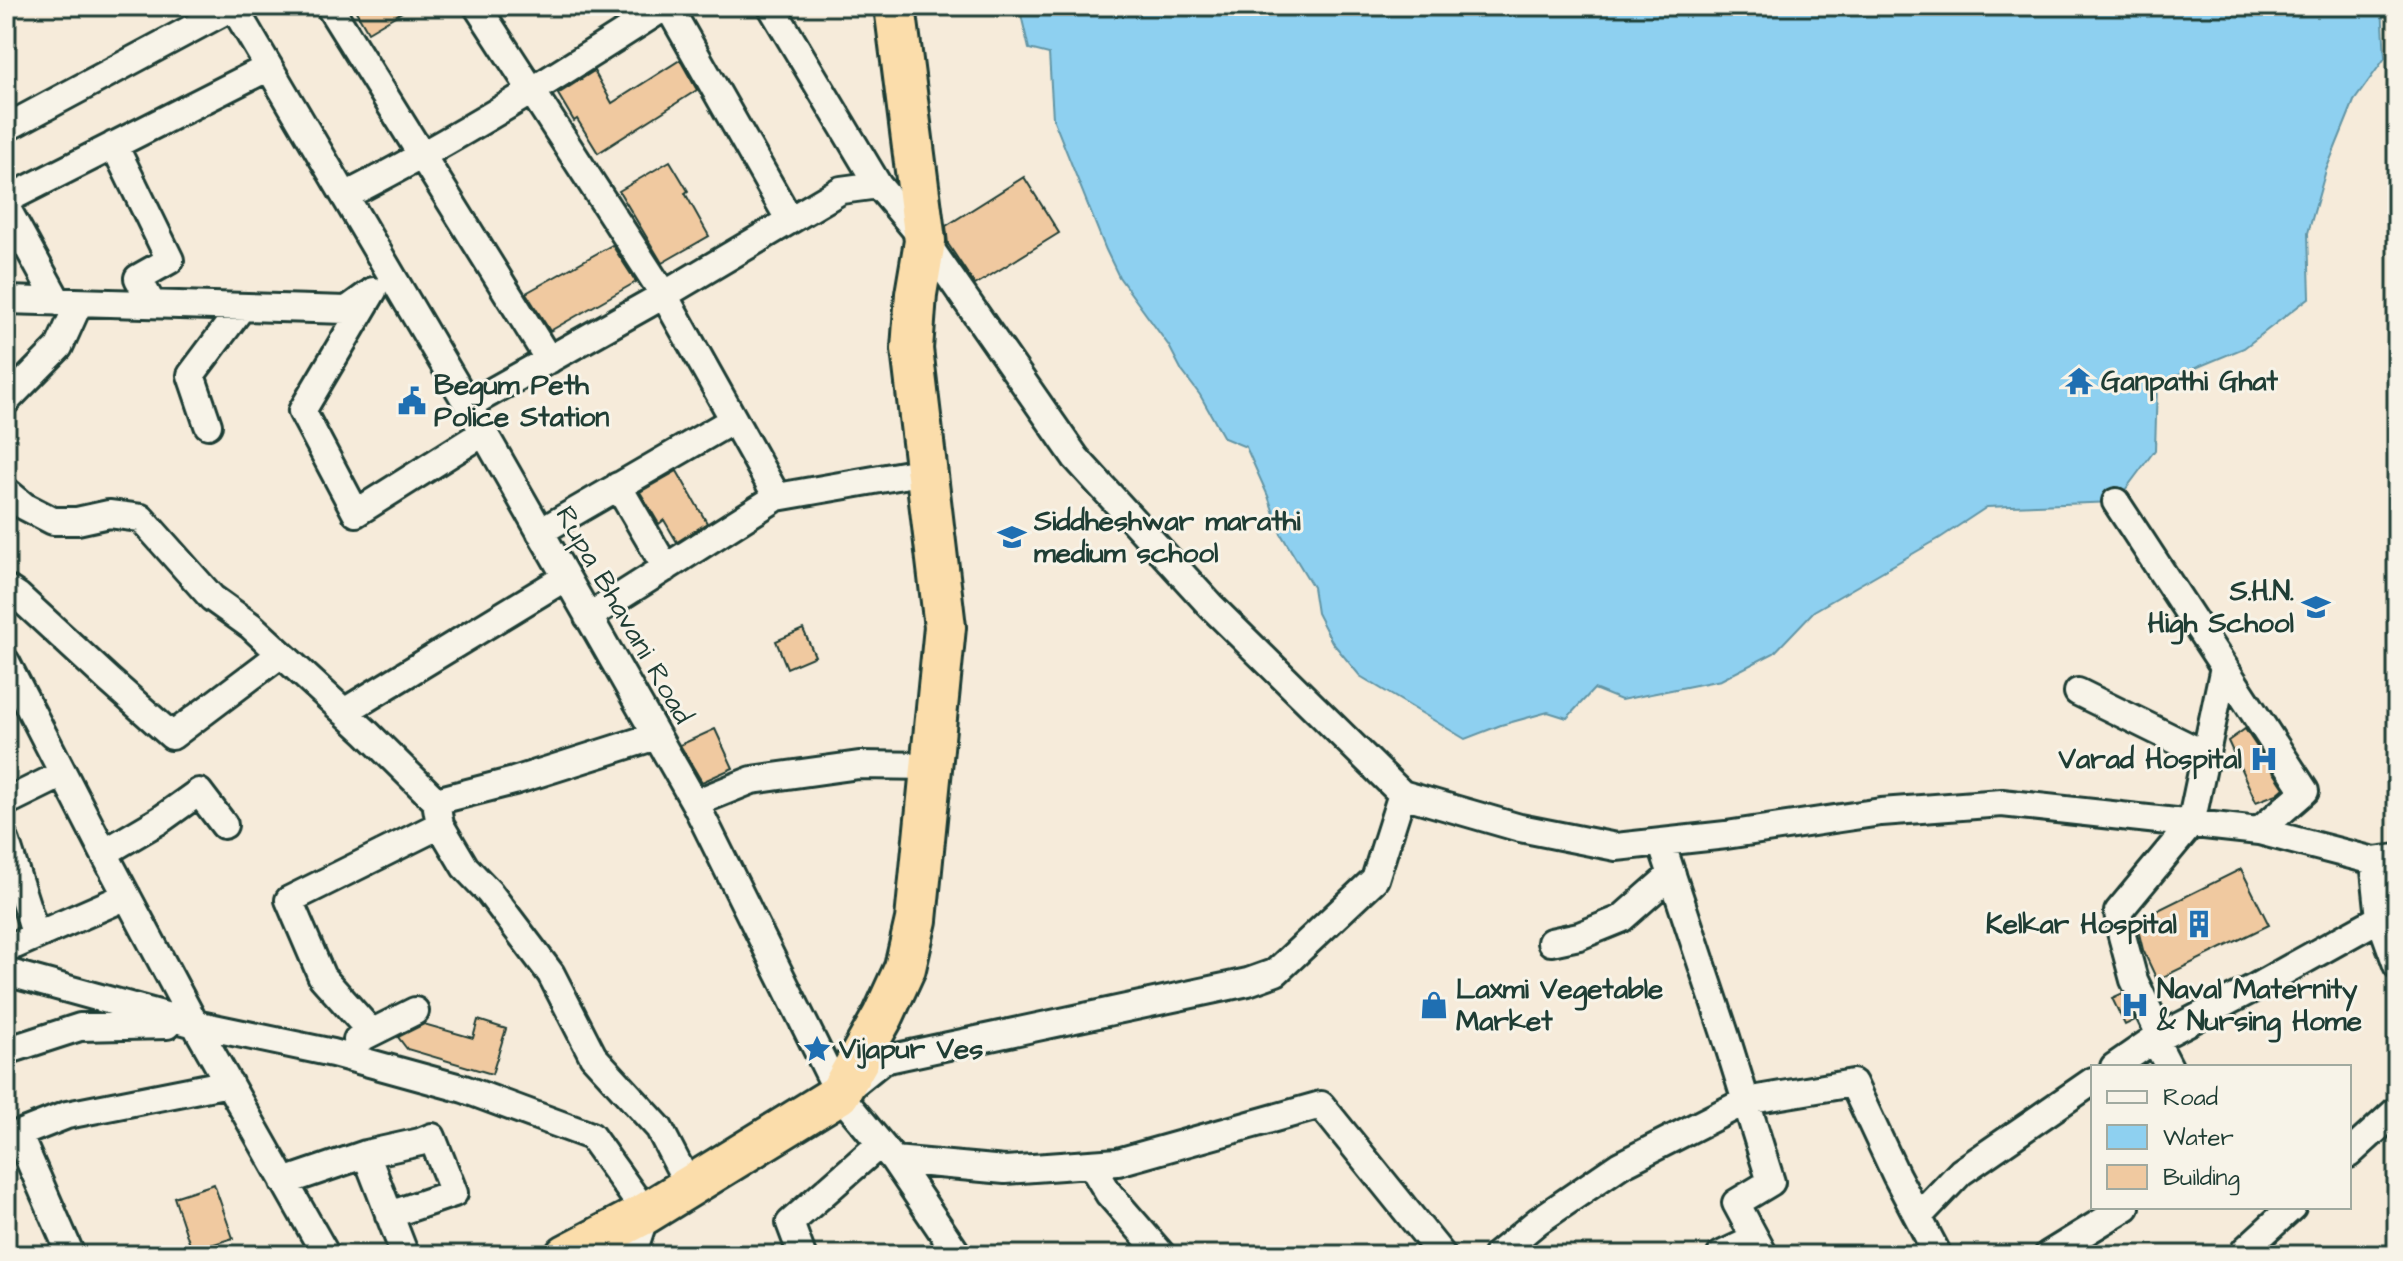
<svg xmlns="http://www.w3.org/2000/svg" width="2403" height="1261" viewBox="0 0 2403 1261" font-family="'Architects Daughter',sans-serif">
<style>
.water{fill:#8ed0f0;stroke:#6295a5;stroke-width:2}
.building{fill:#f0c9a0;stroke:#1f3d34;stroke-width:2}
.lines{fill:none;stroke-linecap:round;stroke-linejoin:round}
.minor-casing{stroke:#1f3d34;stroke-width:32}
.highway-casing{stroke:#1f3d34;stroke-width:46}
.minor{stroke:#f7f3e8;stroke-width:26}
.highway{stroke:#fbddab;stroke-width:40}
.labels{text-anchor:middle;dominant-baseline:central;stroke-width:6;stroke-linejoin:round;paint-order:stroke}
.poi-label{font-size:28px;font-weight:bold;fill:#1f3d34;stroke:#f7f3e8;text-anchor:start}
.street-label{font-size:28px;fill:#1f3d34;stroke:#f7f3e8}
</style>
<rect width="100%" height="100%" fill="#f6ebda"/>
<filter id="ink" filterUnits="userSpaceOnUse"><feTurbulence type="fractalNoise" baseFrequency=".0125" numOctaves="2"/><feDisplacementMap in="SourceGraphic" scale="16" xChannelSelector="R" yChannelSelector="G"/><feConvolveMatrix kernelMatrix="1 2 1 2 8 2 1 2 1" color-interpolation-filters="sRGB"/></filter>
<g filter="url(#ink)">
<path class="water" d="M1019 6H2382L2385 58 2354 101 2326 170 2308 233 2310 297 2244 348 2157 384 2155 450 2116 502 1987 507 1940 538 1814 611 1774 653 1721 680 1621 700 1594 689 1567 718 1548 712 1501 725 1465 739 1360 676 1332 642 1317 613 1313 587 1281 534 1268 496 1246 447 1224 438 1200 395 1182 371 1169 346 1119 277 1106 250 1053 118 1049 54 1029 49Z"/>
<path class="building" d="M353 6H412L368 32Z
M680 60 697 90 598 153 577 119 574 121 558 94 594 71 612 103Z
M670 161 688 191 685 193 709 236 662 263 619 191Z
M1024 177 1059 233 975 285 948 244 946 226Z
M612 245 636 282 550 331 526 293Z
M677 471 707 523 677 542 664 520 659 524 640 492Z
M803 629 815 656 787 668 776 641Z
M715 729 733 768 702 782 680 745Z
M2245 729 2284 788 2277 794 2256 802 2228 741Z
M2241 869 2269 925 2157 980 2143 950 2136 921Z
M2123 993 2135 1020 2125 1025 2112 998Z
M478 1020 506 1029 492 1074 407 1049 398 1037 424 1024 473 1038Z
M214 1184 233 1238 192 1251 174 1197Z"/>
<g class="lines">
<defs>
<path id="minor" d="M233 6 468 405 695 803 839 1094 894 1160 958 1255
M329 6 549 360
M477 6 664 295 777 497
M668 6 789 219
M771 6 878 185
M6 128 234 6
M114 145 170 260 138 278 152 304
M345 196C458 139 560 74 666 6
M6 200 269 67
M6 207 58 302
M373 291 302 411 356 513 483 433
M6 300 347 310 369 294
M6 401 59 347 79 303
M468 405 664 295 841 190 878 185 925 241 1076 458 1211 606 1402 794 1520 828 1616 847 1726 835 1881 812 2002 803 2259 831 2374 861 2397 858
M208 425 191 375 242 307
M618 486 666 568
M6 491 24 506 53 521H77L109 514 141 518 212 598 251 626 367 733 436 801 440 825 465 867 489 892 551 974 593 1056 659 1128 689 1186
M2116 502 2224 667 2191 824 2118 912 2121 932 2134 980 2161 1037
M540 532 733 420
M6 588 18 596 109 680 172 736 281 654
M588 617 777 497 926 471
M6 662 104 853 195 1024 326 1255
M2224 667 2305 791 2259 831
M2078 692 2204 754
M344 712 566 577
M436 801 514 781 656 736
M6 802 63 774
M695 803 752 780 859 765 932 766
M6 842 36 936
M1661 842 1726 1037 1771 1182 1736 1203 1764 1255
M104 853 160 820 199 792 224 825
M2374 861 2380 918 2397 965
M1551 942 1579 936 1621 919 1672 874
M15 945 127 896
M6 972 195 1024 333 1053 464 1089 591 1136 646 1213 632 1255
M371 1032 322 977 289 900 440 825
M357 1040 415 1011
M2155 1040 2169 1067
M6 1051 80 1027 167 1025
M2114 1067 2150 1042 2254 988 2380 918
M852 1085 883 1060 1248 982 1276 972 1375 879 1402 794
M18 1134 71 1255
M6 1139 67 1115 229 1083
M2349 1154 2397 1110
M894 1160 1005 1170 1118 1162 1321 1105 1442 1255
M1091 1164 1109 1194 1162 1255
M284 1182 366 1154
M389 1215 454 1193 432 1137 420 1142 366 1154 405 1255
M1918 1217 1961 1172 2093 1081
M802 1255 790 1223 880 1144
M1497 1255 1538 1221 1620 1165 1746 1101 1853 1083 1896 1175 1938 1255
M1721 1255 1755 1239
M2048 1255 2126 1207
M2244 1255 2245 1250 2292 1207"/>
<path id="highway" d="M566 1255 646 1213 839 1094 883 1016 905 968 916 920 945 627 912 349 916 294 925 241 895 6"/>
</defs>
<use href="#minor" class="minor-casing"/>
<use href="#highway" class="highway-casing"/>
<use href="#minor" class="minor"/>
<use href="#highway" class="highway"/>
</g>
</g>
<defs>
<symbol id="temple-bare" viewBox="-9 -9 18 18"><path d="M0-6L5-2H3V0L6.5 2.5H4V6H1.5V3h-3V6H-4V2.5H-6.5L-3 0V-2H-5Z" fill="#1f6fb2" stroke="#f7f3e8" stroke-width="2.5" paint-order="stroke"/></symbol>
<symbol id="civic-bare" viewBox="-9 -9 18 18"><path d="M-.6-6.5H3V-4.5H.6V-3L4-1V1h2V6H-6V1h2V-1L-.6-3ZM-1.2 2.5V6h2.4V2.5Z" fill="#1f6fb2" stroke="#f7f3e8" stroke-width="2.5" paint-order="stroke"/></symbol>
<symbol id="school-bare" viewBox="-9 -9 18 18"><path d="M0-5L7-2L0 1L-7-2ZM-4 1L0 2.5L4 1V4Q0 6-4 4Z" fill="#1f6fb2" stroke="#f7f3e8" stroke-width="2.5" paint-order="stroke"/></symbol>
<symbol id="hospital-bare" viewBox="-9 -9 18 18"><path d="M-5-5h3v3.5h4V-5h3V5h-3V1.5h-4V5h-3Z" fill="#1f6fb2" stroke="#f7f3e8" stroke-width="2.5" paint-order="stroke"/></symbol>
<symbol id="building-bare" viewBox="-9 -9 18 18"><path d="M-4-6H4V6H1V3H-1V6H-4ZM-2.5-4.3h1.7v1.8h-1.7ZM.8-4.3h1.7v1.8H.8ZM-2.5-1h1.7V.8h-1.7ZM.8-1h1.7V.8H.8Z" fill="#1f6fb2" stroke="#f7f3e8" stroke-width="2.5" paint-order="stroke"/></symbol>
<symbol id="shop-bare" viewBox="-9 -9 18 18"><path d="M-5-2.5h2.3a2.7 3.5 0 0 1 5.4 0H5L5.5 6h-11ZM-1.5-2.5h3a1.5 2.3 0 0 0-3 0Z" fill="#1f6fb2" stroke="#f7f3e8" stroke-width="2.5" paint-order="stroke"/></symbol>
<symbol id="sight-bare" viewBox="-9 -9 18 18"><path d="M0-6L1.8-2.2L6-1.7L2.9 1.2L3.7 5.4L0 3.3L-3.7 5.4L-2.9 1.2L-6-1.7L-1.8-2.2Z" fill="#1f6fb2" stroke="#f7f3e8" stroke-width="2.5" paint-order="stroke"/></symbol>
</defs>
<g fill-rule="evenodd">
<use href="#temple-bare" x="2059" y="361" width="40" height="40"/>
<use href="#civic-bare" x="392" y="381" width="40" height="40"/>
<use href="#school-bare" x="992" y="517" width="40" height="40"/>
<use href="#school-bare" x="2296" y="587" width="40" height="40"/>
<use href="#hospital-bare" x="2244" y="739" width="40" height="40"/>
<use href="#building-bare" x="2179" y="904" width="40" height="40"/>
<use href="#shop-bare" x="1414" y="985" width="40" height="40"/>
<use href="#hospital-bare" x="2115" y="985" width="40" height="40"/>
<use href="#sight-bare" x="797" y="1029" width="40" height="40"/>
</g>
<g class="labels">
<g class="poi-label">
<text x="2101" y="381">Ganpathi Ghat</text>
<text x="434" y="385">Begum Peth<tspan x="434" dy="32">Police Station</tspan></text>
<text x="1034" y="521">Siddheshwar marathi<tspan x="1034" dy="32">medium school</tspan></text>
<text x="2294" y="591" text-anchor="end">S.H.N.<tspan x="2294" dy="32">High School</tspan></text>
<text x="2242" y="759" text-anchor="end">Varad Hospital</text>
<text x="2177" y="924" text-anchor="end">Kelkar Hospital</text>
<text x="1456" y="989">Laxmi Vegetable<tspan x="1456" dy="32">Market</tspan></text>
<text x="2157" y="989">Naval Maternity<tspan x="2157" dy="32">&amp; Nursing Home</tspan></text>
<text x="839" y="1049">Vijapur Ves</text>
</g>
<g class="street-label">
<text transform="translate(624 615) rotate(60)">Rupa Bhavani Road</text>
</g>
</g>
<rect width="2403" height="1261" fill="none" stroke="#f7f3e8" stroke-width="32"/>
<rect x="16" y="16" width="2371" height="1229" fill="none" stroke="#1f3d34" stroke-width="3" filter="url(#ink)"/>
<rect x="2091" y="1065" width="260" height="144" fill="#f7f3e8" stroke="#a1aaa0" stroke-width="2"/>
<rect x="2107" y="1091" width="40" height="12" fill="#f7f3e8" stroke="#a1aaa0" stroke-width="2"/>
<text x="2163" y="1105" font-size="24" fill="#1f3d34">Road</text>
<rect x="2107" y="1125" width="40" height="24" fill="#8ed0f0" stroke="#a1aaa0" stroke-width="2"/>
<text x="2163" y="1145" font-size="24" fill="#1f3d34">Water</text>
<rect x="2107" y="1165" width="40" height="24" fill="#f0c9a0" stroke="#a1aaa0" stroke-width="2"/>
<text x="2163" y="1185" font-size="24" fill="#1f3d34">Building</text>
</svg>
